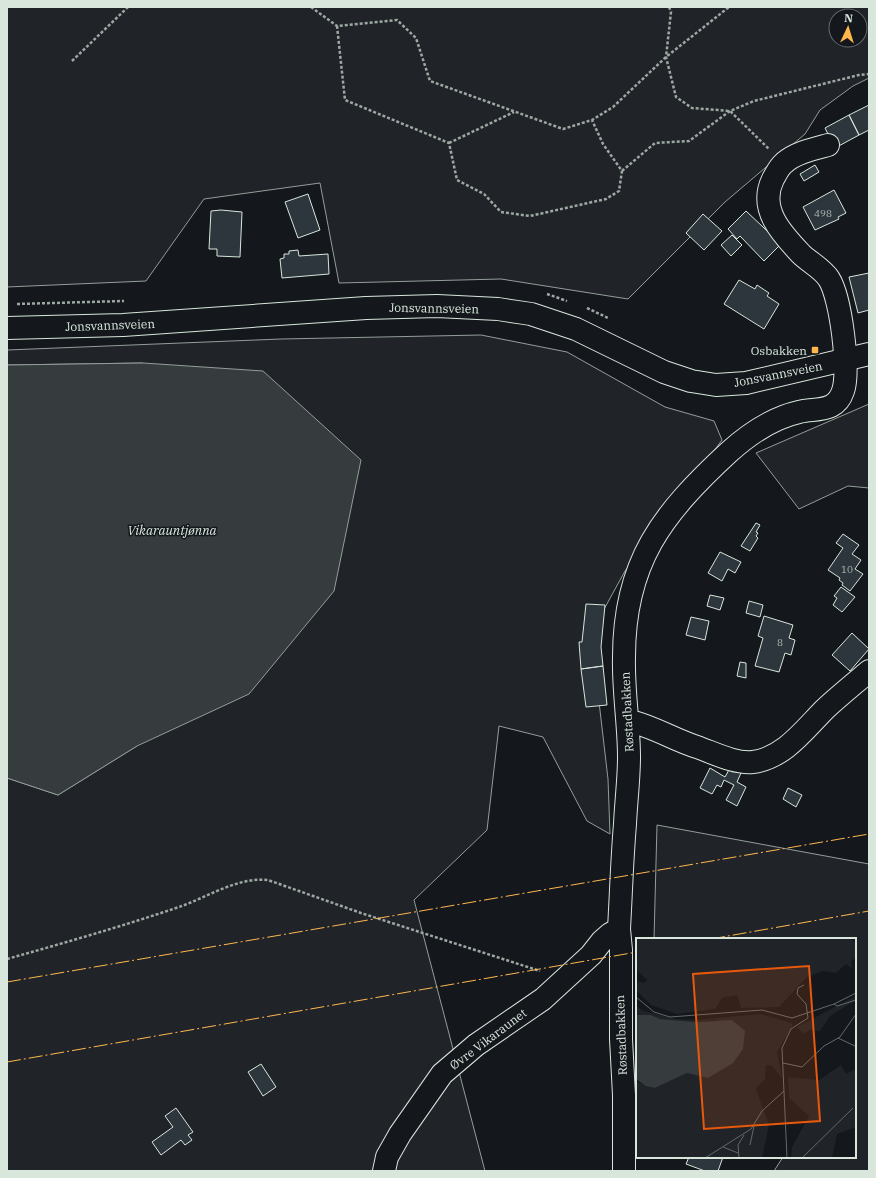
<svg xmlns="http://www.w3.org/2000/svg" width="876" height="1178" viewBox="0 0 876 1178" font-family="'IBM Plex Serif',serif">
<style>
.green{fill:#202428;stroke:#939e99;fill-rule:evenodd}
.water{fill:#363b3e;stroke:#939e99}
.building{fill:#2c363c;stroke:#d8e6dc}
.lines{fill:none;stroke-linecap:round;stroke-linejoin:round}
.minor-casing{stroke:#d8e6dc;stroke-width:24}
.major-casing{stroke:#d8e6dc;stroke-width:24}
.path{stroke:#9da8a2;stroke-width:2.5;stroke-dasharray:3 2;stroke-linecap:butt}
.minor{stroke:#14181c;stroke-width:22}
.major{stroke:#14181c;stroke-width:22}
.power{stroke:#ffb74d;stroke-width:1;stroke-dasharray:14 3 2 3;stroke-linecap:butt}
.poi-dot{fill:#ffb74d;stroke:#14181c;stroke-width:1.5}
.labels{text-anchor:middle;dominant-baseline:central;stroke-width:3;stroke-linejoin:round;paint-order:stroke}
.number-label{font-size:10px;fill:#adbab4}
.street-label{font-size:12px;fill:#d8e6dc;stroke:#14181c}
.poi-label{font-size:12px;fill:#d8e6dc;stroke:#14181c;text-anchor:end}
.water-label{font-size:13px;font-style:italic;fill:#d8e6dc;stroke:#14181c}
.inset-road{fill:none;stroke:#626a69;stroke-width:1}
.view{fill:#e8590c;fill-opacity:0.15;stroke:#e8590c;stroke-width:2}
.inset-edge{fill:none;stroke:#d8e6dc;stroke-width:2}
</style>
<rect width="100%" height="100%" fill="#14181c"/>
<path class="green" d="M7 7H869V78L853 86 820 110 805 134 725 202 628 299 501 279 339 283 320 183 204 199 146 281 7 287ZM836 16H860V40H836Z
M481 335 567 352 665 407 714 421 722 440 625 571 591 633 608 779 610 834 587 821 543 737 499 726 487 830 414 900 485 1171H7V778L58 795 137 746 143 363 7 365V350L281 339Z
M869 404V488L848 486 799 509 756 453Z
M657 825 869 864V1171H774L783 1157H855V939H654Z"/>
<path class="water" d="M143 363 263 371 361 460 334 591 249 694 137 746 58 795 7 778V365Z"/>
<path class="building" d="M869 105V130L859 135 849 115Z
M849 115 859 135 835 148 825 128Z
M815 165 819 172 804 181 800 174Z
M834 190 846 213 838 217 839 219 815 230 803 207Z
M308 194 320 230 298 238 285 202Z
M221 210 242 212 240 257 217 256V249H209L211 211Z
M746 211 781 244 764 261 740 236 737 239 728 229Z
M703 214 722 231 704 250 686 233Z
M732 235 742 245 731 256 721 245Z
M298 250 299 256 328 254 329 274 282 278 280 259 284 258V254H289V251Z
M869 273V310L858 313 849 277Z
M739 280 755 289 757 285 769 293 767 296 779 304 764 329 724 304Z
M756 523 760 525 756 532 758 533 756 536 758 538 750 551 741 546Z
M843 534 859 545 852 554 861 560 855 569 863 574 850 591 842 585 843 583 839 580 840 578 828 570 843 548 836 543Z
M720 552 741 562 735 573 728 569 722 581 708 573Z
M841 587 855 597 842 612 833 605 837 598 834 596Z
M710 595 724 598 720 610 707 606Z
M749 601 763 605 760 617 746 613Z
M586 604 605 605 601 647 603 666 581 669 579 642H582Z
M764 616 793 625 789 638 795 640 791 655 785 653 779 672 755 666 763 638 758 636Z
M691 617 709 621 705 640 686 635Z
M852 633 869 649 850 671 832 655Z
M740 662 746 663V678L737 676Z
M603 666 607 705 586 707 581 669Z
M710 768 725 777 730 768 741 773 737 782 746 787 737 806 726 800 734 785 724 780 721 787 717 785 712 794 700 788Z
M788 788 802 795 796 807 783 799Z
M261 1064 276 1087 263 1096 248 1072Z
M176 1108 193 1132 188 1135 192 1140 185 1145 181 1140 161 1155 152 1142 173 1127 165 1116Z
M689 1157H723L718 1171H705L686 1164Z"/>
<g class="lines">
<defs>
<path id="minor" d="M629 721C653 726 674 740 697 747 714 753 735 764 753 762 784 758 804 730 825 709 839 696 854 684 869 671
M384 1171 387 1157 400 1134 442 1074 476 1045 543 999 591 955 602 941 610 934 619 929
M624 1171V1095L621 1039V950L619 929C621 894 622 859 625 824 626 802 629 779 629 757 629 724 623 690 624 657 624 562 662 514 729 452 749 434 772 418 799 412 809 409 821 411 831 406 837 403 841 397 843 391 850 371 841 298 829 279 823 269 809 262 801 254 782 234 758 209 773 179 776 174 779 167 784 163 795 153 813 149 828 145"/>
<path id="major" d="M7 328 123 325 366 308 437 306 498 309 531 314 576 329 664 372 691 381 716 385 746 383 869 354"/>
</defs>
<use href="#minor" class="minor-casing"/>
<use href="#major" class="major-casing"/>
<path class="path" d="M311 7 337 26 397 20 416 38 430 81 563 129 592 120 613 107 666 57 729 7
M669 7 671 12 666 57 676 97 692 108 730 111 769 149
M337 26 345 100 449 143 457 180 484 194 501 212 530 216 606 199 619 191 622 171 603 144 592 120
M72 61 128 7
M449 143 514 112
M622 171 655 143 689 141 730 111 754 101 859 75 869 74
M547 294 567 301
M17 304 124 301
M587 308 608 318
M7 959C64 943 123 926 179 907 208 897 237 877 268 880L361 913 540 971"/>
<use href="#minor" class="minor"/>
<use href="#major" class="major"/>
<path class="power" d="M711 939 869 911
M7 982 869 834
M7 1062 637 952"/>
</g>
<rect class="poi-dot" x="811" y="346" width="8" height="8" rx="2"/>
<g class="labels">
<g class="number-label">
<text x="823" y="213">498</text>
<text x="847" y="569">10</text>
<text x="780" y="642">8</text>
</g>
<g class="street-label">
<text transform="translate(434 308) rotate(1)">Jonsvannsveien</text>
<text transform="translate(110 325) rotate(-2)">Jonsvannsveien</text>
<text transform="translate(778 374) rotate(-11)">Jonsvannsveien</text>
<text transform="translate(627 712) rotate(-93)">Røstadbakken</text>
<text transform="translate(621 1035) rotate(-92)">Røstadbakken</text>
<text transform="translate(488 1039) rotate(-37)">Øvre Vikaraunet</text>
</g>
<g class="poi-label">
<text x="807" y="350">Osbakken</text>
</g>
<g class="water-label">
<text x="172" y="530">Vikarauntjønna</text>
</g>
</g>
<g transform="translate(636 938)">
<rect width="220" height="220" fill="#14181c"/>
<path d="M0 0H215L220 6V20L215 23 216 30 210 26 200 35 187 33 171 39 143 69 105 70 101 57 86 60 79 71 41 76 15 67 0 52V43L8 45 11 42 0 31ZM220 58V62L194 78 184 93 174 92 168 96 161 89ZM0 68 8 73 39 81 60 82 124 76 156 85 157 87 141 114 146 140 136 128 130 127 129 141 120 151 133 187 126 220H0V141L1 144 19 150 51 135 72 140 82 133 80 82 60 84 24 81 15 77 3 78 0 77ZM205 127 210 136 220 131V189L201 196 196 220H155L156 209 173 178 153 160 152 139 183 142Z" fill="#202428"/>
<path d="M0 77H15L24 81 60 84 96 82 109 93 107 111 97 125 72 140 51 135 19 150 10 148 0 141Z" fill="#363b3e"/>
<path class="inset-road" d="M0 59 18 74 34 79 126 72 156 80 198 66 220 55M198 66 201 68 220 62M202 100 219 108M147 125 166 129 188 108 204 99 220 76M114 207 118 188M87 209 102 215M69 220 115 191 126 173 148 153M103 220 102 207 108 197M151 220 146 110 155 91 172 80 170 66 161 56 162 50 168 47M166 220 217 170"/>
<path class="view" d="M173 28 184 183 68 191 57 36Z"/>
<rect width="220" height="220" class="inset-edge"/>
</g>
<rect width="876" height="1178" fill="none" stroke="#d8e6dc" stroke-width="16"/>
<g transform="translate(848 28) rotate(4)"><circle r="19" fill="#14181c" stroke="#626a69"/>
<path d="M0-3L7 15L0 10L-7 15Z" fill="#ffb74d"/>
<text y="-6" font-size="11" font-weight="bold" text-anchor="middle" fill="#d8e6dc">N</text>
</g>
</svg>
